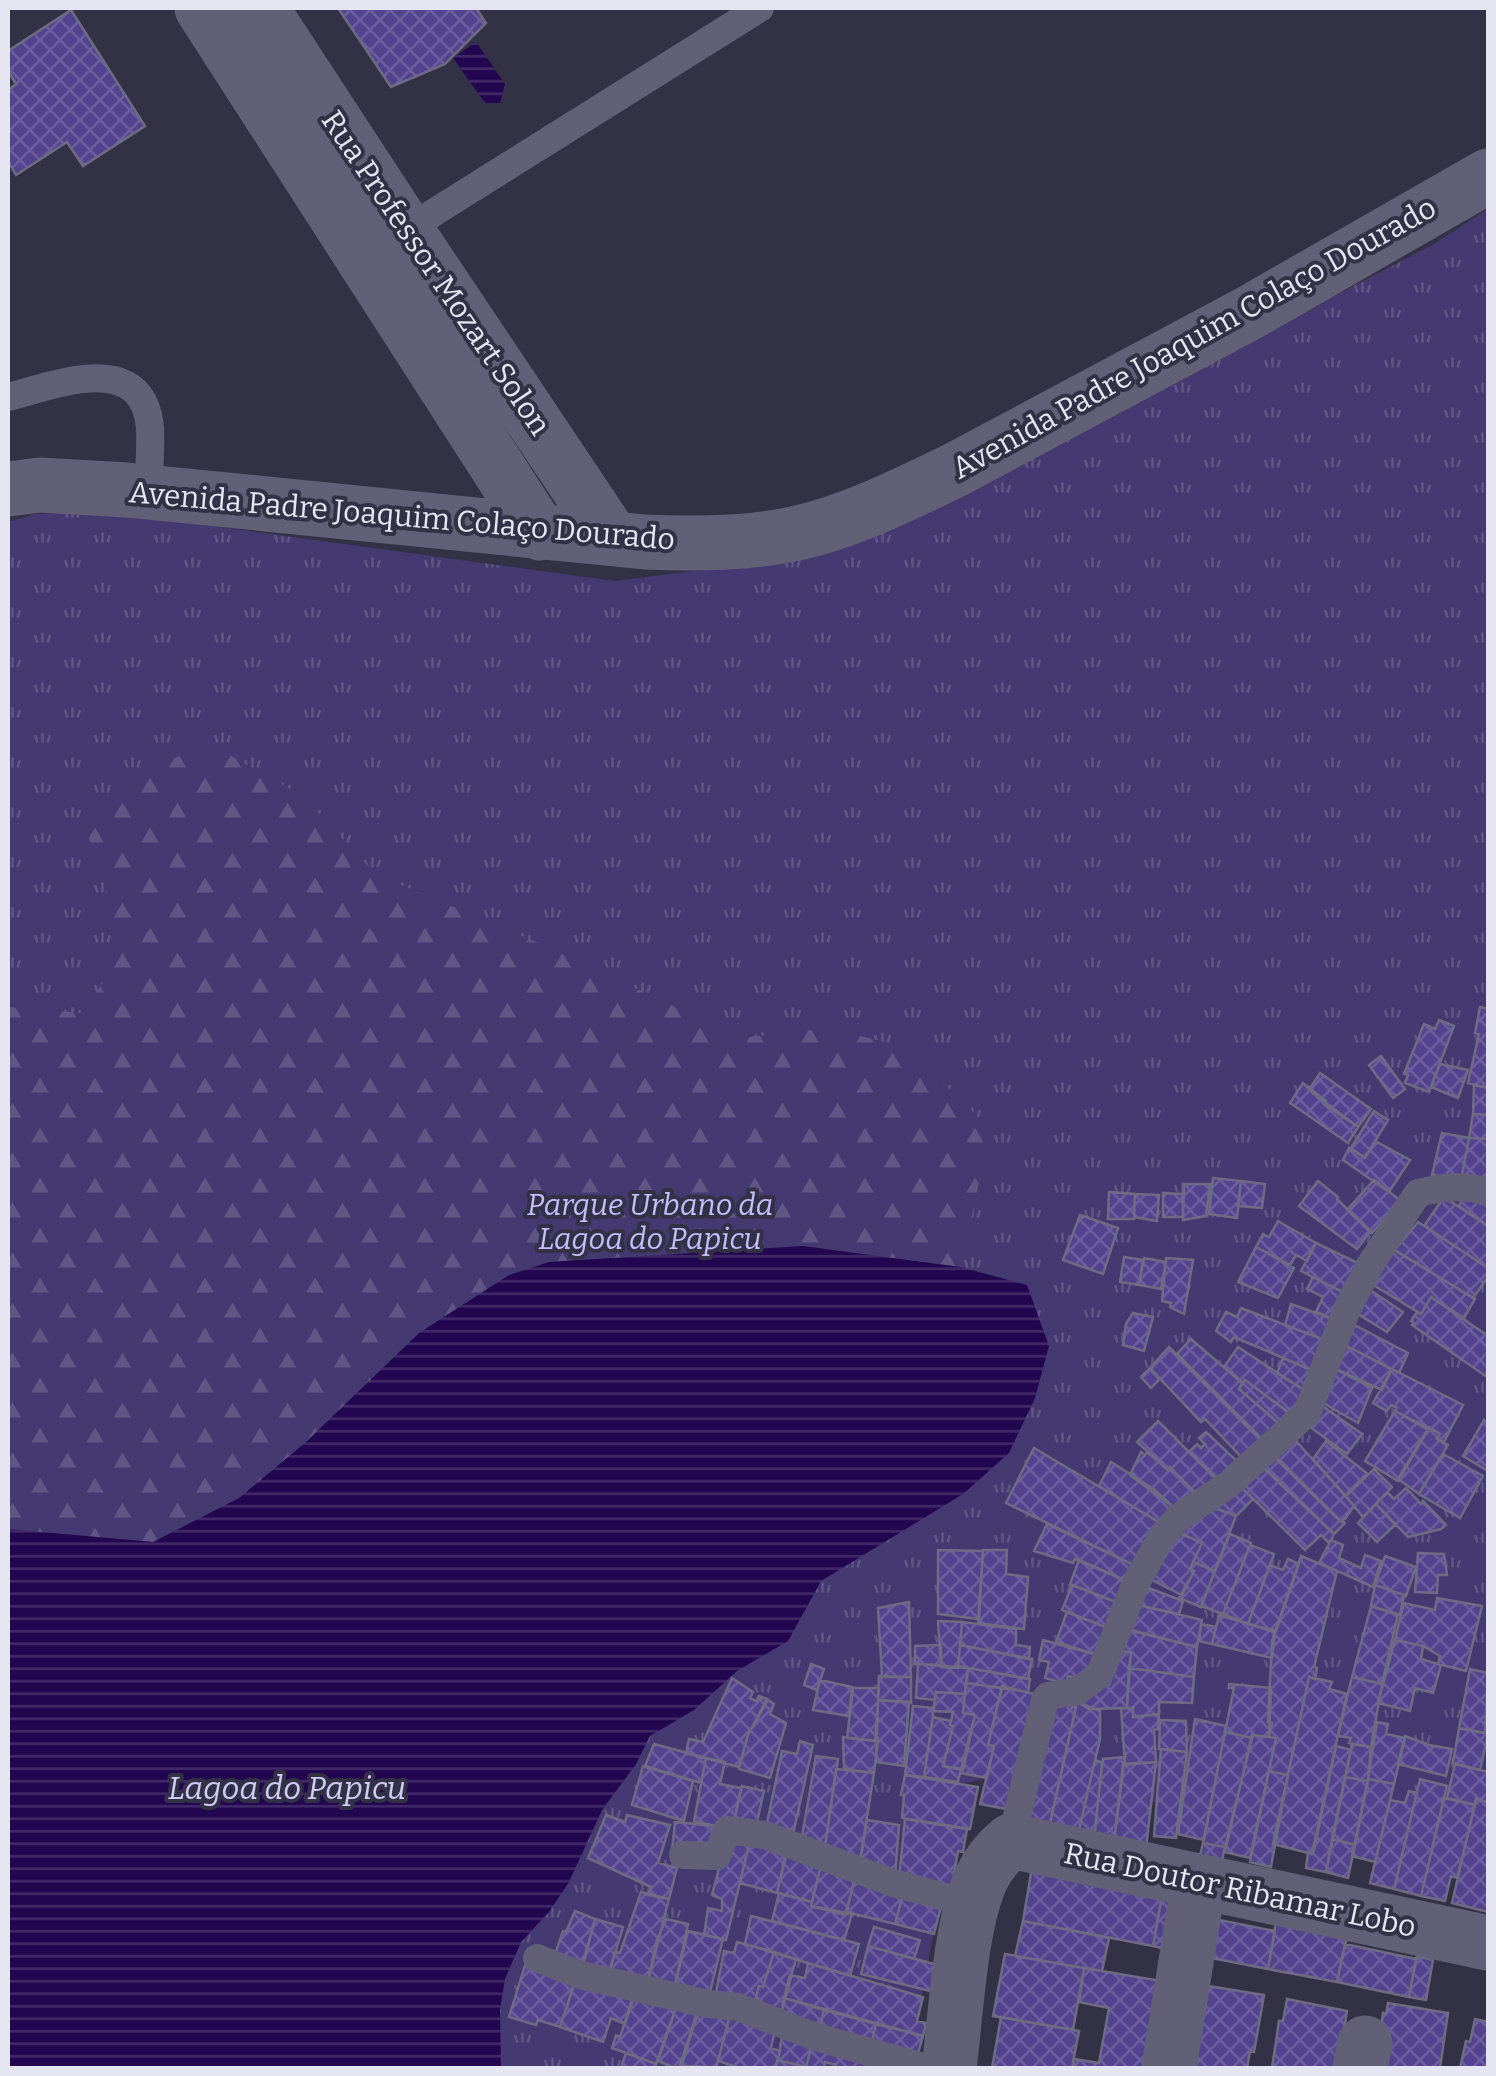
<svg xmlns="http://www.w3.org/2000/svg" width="1496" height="2076" viewBox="0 0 1496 2076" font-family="Bitter,serif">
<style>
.grass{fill:url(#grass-tufts)}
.forest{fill:url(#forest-firs)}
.water{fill:url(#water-rules)}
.building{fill:url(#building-cross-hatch);stroke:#6e6b82;stroke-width:2.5}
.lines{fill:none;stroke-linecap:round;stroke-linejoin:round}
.service{stroke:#626076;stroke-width:28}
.minor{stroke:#626076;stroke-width:55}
.labels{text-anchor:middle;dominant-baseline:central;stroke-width:8;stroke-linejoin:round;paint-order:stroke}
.street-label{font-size:30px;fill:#e6e5f2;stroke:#333145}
.park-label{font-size:30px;font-style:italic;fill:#c5bcfc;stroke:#333145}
.water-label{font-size:32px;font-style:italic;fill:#d0cbf6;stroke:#333145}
</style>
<defs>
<pattern id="grass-tufts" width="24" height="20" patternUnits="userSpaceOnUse" patternTransform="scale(2.5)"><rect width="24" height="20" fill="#443970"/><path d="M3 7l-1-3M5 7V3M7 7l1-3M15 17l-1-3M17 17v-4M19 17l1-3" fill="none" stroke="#5f5685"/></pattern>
<pattern id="forest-firs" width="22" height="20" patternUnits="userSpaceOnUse" patternTransform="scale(2.5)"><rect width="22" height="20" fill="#443970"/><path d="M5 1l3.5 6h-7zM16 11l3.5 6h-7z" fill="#5f5685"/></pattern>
<pattern id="water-rules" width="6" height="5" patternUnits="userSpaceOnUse" patternTransform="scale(2.5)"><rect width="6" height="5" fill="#220650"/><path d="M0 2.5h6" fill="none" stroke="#422a6a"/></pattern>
<pattern id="building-cross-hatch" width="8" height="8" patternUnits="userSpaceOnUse" patternTransform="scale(2.5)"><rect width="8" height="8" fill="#53438e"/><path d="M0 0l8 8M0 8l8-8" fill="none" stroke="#6c5e9e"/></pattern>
</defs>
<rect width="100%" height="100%" fill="#333145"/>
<path class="grass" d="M1488 209V1882L1020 1770 962 1784 908 2068H8V522L34 514 101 511 615 581 817 555 1112 412 1434 244Z"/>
<path class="forest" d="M210 744 303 796 375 874 539 943 741 1038 829 1028 908 1048 991 1130 960 1267 803 1246 549 1262 509 1275 419 1333 306 1442 239 1498 153 1542 8 1529V1007L82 1013 119 959 105 881 82 820 135 774Z"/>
<path class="water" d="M476 42 505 84 500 103H486L482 99 453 58Z
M803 1246 960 1267 1027 1285 1049 1346 1035 1398 1009 1453 963 1494 821 1581 788 1641 737 1671 694 1710 650 1736 636 1764 602 1810 569 1882 549 1912 521 1942 505 1979 500 2009 501 2068H8V1529L153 1542 239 1498 306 1442 419 1333 509 1275 549 1262Z"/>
<path class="building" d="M338 8H476L486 23 445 64 391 87Z
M71 10 145 126 83 166 67 142 16 175 8 161V90L16 84 8 71V51Z
M1480 1007 1488 1009V1088L1468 1083 1479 1034 1475 1033Z
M1439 1020 1454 1026 1429 1092 1405 1083 1408 1075 1404 1074 1424 1024 1435 1029Z
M1381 1056 1405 1089 1393 1098 1369 1065Z
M1440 1064 1468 1070 1458 1098 1431 1087Z
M1320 1073 1371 1109 1358 1127 1309 1090Z
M1303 1083 1326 1101 1324 1104 1358 1127 1348 1143 1290 1103Z
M1474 1085 1488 1088V1115L1473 1114Z
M1374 1111 1388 1120 1365 1158 1351 1148Z
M1473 1114 1488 1115V1139L1469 1138Z
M1442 1133 1469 1138 1461 1180 1432 1175Z
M1469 1138 1488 1139V1186L1461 1180Z
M1375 1141 1410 1160 1389 1192 1343 1160 1349 1148 1365 1158Z
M1213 1178 1241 1181 1237 1218 1209 1214Z
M1374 1180 1401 1201 1372 1233 1347 1210Z
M1241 1181 1265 1184 1262 1208 1238 1206Z
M1318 1181 1338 1197 1337 1199 1370 1232 1357 1249 1299 1206Z
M1184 1184H1210L1206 1216 1183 1220Z
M1469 1188 1488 1197V1226L1459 1206Z
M1109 1192 1135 1194 1134 1219H1108Z
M1163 1193 1183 1194V1217H1163Z
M1135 1194 1159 1195 1157 1221 1134 1217Z
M1444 1197 1488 1226V1268L1424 1226Z
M1080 1215 1118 1228 1103 1274 1063 1260Z
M1278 1221 1316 1243 1307 1261 1296 1255 1290 1265 1256 1247 1263 1234 1269 1237Z
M1418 1222 1488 1268V1277L1473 1298 1395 1250Z
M1316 1243 1362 1265 1347 1294 1301 1271Z
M1256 1247 1294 1268 1278 1298 1238 1282Z
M1389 1247 1475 1299 1464 1318 1431 1297 1421 1314 1367 1281Z
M1124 1257 1143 1260 1139 1285 1120 1282Z
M1144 1258 1166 1262 1161 1289 1139 1285Z
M1166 1258 1193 1260 1184 1314 1170 1307 1171 1303 1162 1301Z
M1313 1277 1344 1293 1333 1319 1316 1312 1323 1297 1307 1289Z
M1364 1286 1403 1312 1387 1332 1350 1309Z
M1431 1297 1488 1336 1487 1377 1412 1325 1414 1323 1411 1321 1417 1312 1421 1314Z
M1291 1304 1335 1320 1327 1341 1285 1325Z
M1241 1308 1327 1341 1316 1372 1234 1337 1231 1342 1216 1331 1226 1312 1237 1317Z
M1133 1313 1153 1317 1144 1351 1123 1345 1126 1324Z
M1345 1320 1408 1353 1399 1373 1335 1340Z
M1191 1339 1242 1383 1239 1389 1283 1427 1266 1443 1177 1354Z
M1335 1340 1392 1369 1382 1390 1329 1366Z
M1169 1347 1264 1442 1245 1461 1205 1419 1201 1422 1150 1368Z
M1238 1347 1307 1392 1293 1416 1245 1380 1242 1383 1224 1367Z
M1283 1358 1318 1373 1307 1392 1277 1373Z
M1329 1366 1372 1388 1358 1423 1318 1400Z
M1150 1368 1160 1379 1151 1388 1141 1377Z
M1392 1369 1463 1405 1444 1442 1437 1439 1440 1434 1395 1411 1397 1408 1391 1405 1387 1411 1373 1403Z
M1245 1380 1295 1417 1283 1427 1239 1389Z
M1321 1405 1362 1434 1347 1454 1306 1424Z
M1395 1411 1428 1430 1398 1481 1365 1461Z
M1484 1420 1488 1423V1471L1463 1456Z
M1158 1421 1220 1483 1202 1500 1170 1467 1168 1470 1137 1442Z
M1429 1427 1440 1434 1437 1439 1448 1445 1419 1494 1398 1479Z
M1206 1432 1242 1466 1223 1485 1189 1452 1197 1444 1201 1448 1205 1444 1199 1438Z
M1289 1433 1354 1506 1345 1519 1340 1521 1270 1453Z
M1326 1441 1368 1474 1346 1496 1313 1459Z
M1034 1448 1162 1524 1138 1567 1006 1503Z
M1141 1452 1145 1455 1147 1452 1168 1470 1170 1467 1201 1499 1173 1507 1130 1475Z
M1272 1454 1340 1521 1342 1520 1345 1523 1334 1534 1262 1466Z
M1443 1454 1483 1476 1460 1518 1419 1494Z
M1111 1462 1155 1490 1173 1507 1162 1524 1099 1486Z
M1258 1463 1334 1534 1331 1540 1328 1542 1321 1535 1305 1550 1235 1481Z
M1374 1469 1392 1487 1363 1517 1346 1496Z
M1235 1481 1253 1499 1236 1516 1207 1505Z
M1406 1488 1421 1504 1423 1501 1446 1525 1441 1529 1408 1537 1376 1504 1387 1492 1394 1499Z
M1376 1504 1395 1525 1377 1542 1358 1523Z
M1207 1505 1236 1516 1215 1571 1193 1562 1202 1543 1174 1530Z
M1047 1524 1136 1566 1129 1582 1075 1559 1073 1563 1034 1551Z
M1171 1529 1202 1543 1190 1569 1194 1571 1182 1595 1146 1577Z
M1230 1534 1251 1543 1223 1614 1201 1606Z
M1331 1540 1343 1545 1339 1558 1361 1568 1365 1555 1381 1561 1373 1587 1319 1563Z
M1250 1545 1274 1554 1248 1624 1223 1614Z
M938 1550 983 1551 979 1619 938 1614Z
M983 1550H1007L1006 1574 1028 1577 1024 1629 978 1623Z
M1418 1553 1444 1554 1447 1575H1438L1437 1593 1415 1592Z
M1301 1556 1337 1571 1314 1667 1317 1668 1315 1679 1309 1677 1288 1775 1269 1771 1276 1738 1269 1737 1272 1723 1268 1722 1272 1641Z
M1385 1556 1416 1567 1406 1596 1375 1585Z
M1288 1559 1299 1564 1276 1631 1248 1624 1270 1565 1283 1570Z
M1079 1560 1132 1583 1121 1604 1070 1584Z
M1193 1562 1215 1571 1201 1607 1179 1598 1194 1571 1190 1569Z
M1072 1585 1121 1604 1108 1628 1062 1610Z
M1375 1585 1404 1595 1400 1615 1371 1606Z
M1146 1587 1183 1601 1179 1614 1133 1604Z
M1437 1598 1482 1606 1466 1671 1438 1664 1440 1656 1423 1646 1395 1640 1404 1603 1435 1610Z
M909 1602 911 1677H882L878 1608Z
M1130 1603 1202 1620 1197 1647 1123 1628Z
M1371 1606 1398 1615 1382 1684 1352 1677Z
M1067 1612 1108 1628 1097 1655 1056 1642Z
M1219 1615 1275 1632 1272 1658 1212 1644Z
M938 1621 962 1622 958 1668 941 1667Z
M962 1622 1016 1629V1645L1030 1647 1029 1659 960 1645Z
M1201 1624 1216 1627 1212 1644 1199 1641Z
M1124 1629 1197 1647 1194 1677 1129 1668 1131 1653 1119 1650Z
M1043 1640 1097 1655 1089 1682 1068 1676 1066 1684 1045 1678 1049 1662 1039 1660Z
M1395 1640 1423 1646 1421 1659 1441 1665 1433 1693 1415 1688 1410 1711 1378 1703Z
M941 1645V1665L915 1664V1646Z
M960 1645 1032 1659 1028 1679 958 1666Z
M1107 1647 1131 1653 1127 1708 1089 1709 1081 1704 1080 1688 1109 1685Z
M811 1664 824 1669 817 1690 804 1685Z
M918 1664 968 1668 965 1694 936 1692 935 1700 916 1698Z
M968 1668 1030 1679 1028 1692 966 1683Z
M1129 1668 1194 1677 1192 1703 1159 1702V1714L1133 1717V1708H1127Z
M1470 1669 1488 1673 1485 1733 1459 1728Z
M879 1676 911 1677V1703L878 1700Z
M1309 1677 1332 1682 1329 1689 1347 1694 1312 1854 1273 1844Z
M1352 1677 1382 1684 1371 1747 1349 1743 1351 1738 1338 1736Z
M732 1678 753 1692 750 1698 756 1701 759 1696 767 1699 748 1735 739 1767 686 1753 689 1739 703 1742Z
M820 1680 852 1687 849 1716 813 1710Z
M966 1683 1002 1688 988 1745 994 1746 987 1778 960 1773 975 1715 963 1713Z
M1229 1684 1271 1688 1269 1737 1252 1735V1738L1225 1732 1234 1688H1229Z
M1002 1686 1038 1695 1011 1810 980 1804 994 1746 988 1745Z
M853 1688H879L875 1741 847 1738Z
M936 1692 965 1694 963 1713 975 1715 963 1770 943 1766 953 1726 950 1725 953 1712 933 1711Z
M768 1700 774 1704 770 1714 786 1723 770 1778 739 1769 748 1735Z
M878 1700 909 1702 904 1766 876 1762Z
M1048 1700 1076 1707 1050 1824 1021 1818Z
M1077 1702 1100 1711V1739L1078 1834 1049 1827Z
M913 1706 934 1708 924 1777 905 1775Z
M1121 1708H1133V1717L1159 1714 1158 1729 1154 1730 1156 1762 1125 1764Z
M933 1717 951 1721 950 1725 953 1726 943 1766 961 1769 958 1782 924 1777Z
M1195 1719 1226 1726 1204 1840 1178 1834Z
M1160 1720 1186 1721 1187 1752 1159 1749Z
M1377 1722 1388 1724 1386 1734 1405 1738 1394 1784 1368 1779Z
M1459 1728 1488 1734 1480 1770 1453 1763Z
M1225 1732 1252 1738 1225 1847 1203 1843Z
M1252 1735 1276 1738 1250 1858 1225 1852Z
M1405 1736 1429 1745 1452 1749 1446 1776 1398 1764Z
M843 1737 878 1741 874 1773 844 1769Z
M800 1741 813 1745 793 1834 766 1828 782 1751 797 1754Z
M654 1744 706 1758 701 1783 645 1766Z
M1352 1744 1371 1747 1368 1781 1345 1777Z
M1336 1746 1351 1750 1326 1872 1306 1868 1308 1853 1312 1854 1314 1850Z
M1161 1749 1187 1752 1176 1838 1154 1836Z
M816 1756 838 1759 825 1846 801 1842Z
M1125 1757 1114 1841 1094 1837 1103 1759Z
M706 1758 725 1762 720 1784 741 1788 732 1830 694 1821Z
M1095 1760 1102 1763 1095 1831 1079 1830Z
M1156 1762 1146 1848 1114 1841 1123 1765Z
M1455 1764 1488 1772V1802L1476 1799 1475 1805 1447 1798Z
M643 1766 693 1781 684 1821 632 1805Z
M836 1769 874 1773 860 1861 824 1854Z
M1269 1771 1288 1775 1271 1867 1250 1862Z
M905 1775 978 1787 970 1829 902 1818 904 1795H901Z
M1345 1777 1368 1781 1355 1845 1332 1839Z
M1368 1779 1394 1784 1375 1862 1352 1856Z
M1420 1779 1447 1786 1421 1896 1394 1889Z
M742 1786 764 1791 756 1826 734 1821Z
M1409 1791 1417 1793 1394 1889 1370 1883 1390 1800 1405 1803Z
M1444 1798 1475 1805 1457 1878 1451 1876 1445 1901 1421 1896Z
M1476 1799 1488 1802V1912L1452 1903Z
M606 1815 625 1822 627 1815 670 1825 658 1863 677 1868 669 1899 648 1895 651 1887 588 1858Z
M905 1819 967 1829 963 1852 958 1851 951 1891 899 1879Z
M867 1820 899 1825 895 1877 859 1870Z
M675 1822 717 1826 714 1854 672 1850Z
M729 1831 750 1840 726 1940 704 1935 708 1908 722 1911V1899L712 1895Z
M1332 1839 1355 1845 1348 1878 1326 1872Z
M750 1840 787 1849 777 1893 740 1883Z
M1203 1843 1225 1847 1221 1865 1199 1860Z
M787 1852 822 1861 812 1902 777 1893Z
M822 1861 855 1876 846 1915 811 1906Z
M1032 1867 1163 1891 1153 1946 1023 1921Z
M855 1879 904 1891 895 1924 846 1912Z
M641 1892 669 1899 646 1989 607 1979 615 1952 620 1953Z
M779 1893 812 1902 811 1906 852 1914 844 1940 772 1921Z
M903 1894 942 1903 934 1934 895 1924Z
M1162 1895 1185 1900 1175 1951 1153 1946Z
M575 1911 595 1919 580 1973 552 1963 563 1931 566 1932Z
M751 1916 859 1944 850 1976 745 1944Z
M1277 1916 1348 1933 1337 1982 1268 1969Z
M1204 1917 1275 1931 1268 1969 1196 1955Z
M595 1919 623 1927 609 1973 583 1965Z
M666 1919 688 1924 673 1995 646 1989 657 1940Z
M1023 1921 1109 1938 1102 1971 1015 1956Z
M874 1927 920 1940 914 1959 868 1946Z
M688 1931 723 1939 707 2004 673 1995Z
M737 1942 774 1952 763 1987 759 1986 754 2006 715 1998 724 1951 734 1953Z
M1345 1944 1416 1959 1409 1997 1337 1982Z
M868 1946 941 1966 934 1992 861 1974Z
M774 1952 796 1959 782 2010 754 2006 759 1986 763 1987Z
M1005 1954 1084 1968 1073 2030 993 2016Z
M1417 1956 1433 1960 1426 2000 1409 1997Z
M527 1959 577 1976 560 2027 538 2020 536 2025 509 2017Z
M808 1963 923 1997 917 2021 926 2023 923 2036 784 1998 790 1975 805 1978Z
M1084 1968 1167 1982 1144 2068H1072L1074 2059 1099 2063 1109 2008 1079 2002Z
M577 1976 636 1990 625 2024 611 2018 603 2042 560 2027Z
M1202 1985 1264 1995 1254 2052 1250 2051 1247 2068H1186Z
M636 1988 678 2002 656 2064 612 2048 616 2035 620 2037Z
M784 1998 824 2010 818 2034 782 2010Z
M1287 1999 1347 2011 1338 2068H1272L1279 2021H1283Z
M678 2002 699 2008 681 2068H675L658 2061Z
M1388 2003 1448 2013 1440 2068H1375L1383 2013 1386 2014Z
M700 2004 731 2012 716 2068 680 2065Z
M824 2010 876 2024 870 2050 817 2036Z
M731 2011 777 2022 771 2048 780 2051 775 2068H740L718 2061Z
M1001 2017 1079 2031 1072 2068H992Z
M1475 2019 1488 2022V2068H1460L1466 2041 1470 2042Z
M876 2024 923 2036 915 2064 870 2050Z
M783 2030 814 2037 806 2067 778 2060Z
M814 2037 899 2068H835L836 2065 825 2062 824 2068 806 2067Z
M626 2053 656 2064 655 2068H621Z
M778 2060 806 2067 812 2068H775Z"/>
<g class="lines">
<path class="service" d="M406 230 760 8
M8 397C56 385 143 349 150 428 151 449 149 471 148 492
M1011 1841 1045 1700 1048 1696 1078 1691 1100 1674 1136 1583 1160 1540 1178 1518 1228 1485 1307 1413 1347 1309 1370 1265 1418 1193C1442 1187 1465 1184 1488 1192
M683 1855 717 1856 727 1830 765 1835 893 1883 971 1904
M537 1958 580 1975 708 2004 738 2007 816 2037 927 2068"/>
<path class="minor" d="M202 8 540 533
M261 8 406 230 612 538
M8 489 40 485 127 490 645 542C690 544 738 544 783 536 842 526 901 496 955 470L1249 313 1488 176
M949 2068C956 2015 960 1923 982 1877 989 1862 999 1851 1011 1841L1488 1943
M1169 2068 1199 1881
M1360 2068 1365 2043"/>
</g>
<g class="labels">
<g class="street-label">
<text transform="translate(436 273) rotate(56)">Rua Professor Mozart Solon</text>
<text transform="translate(1194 338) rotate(-29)">Avenida Padre Joaquim Colaço Dourado</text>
<text transform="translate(402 516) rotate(5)">Avenida Padre Joaquim Colaço Dourado</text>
<text transform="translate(1240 1890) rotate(12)">Rua Doutor Ribamar Lobo</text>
</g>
<g class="park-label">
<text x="650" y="1205">Parque Urbano da<tspan x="650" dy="34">Lagoa do Papicu</tspan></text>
</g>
<g class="water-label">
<text x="287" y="1788">Lagoa do Papicu</text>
</g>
</g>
<rect width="1496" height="2076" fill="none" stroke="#e6e5f2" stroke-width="20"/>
</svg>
